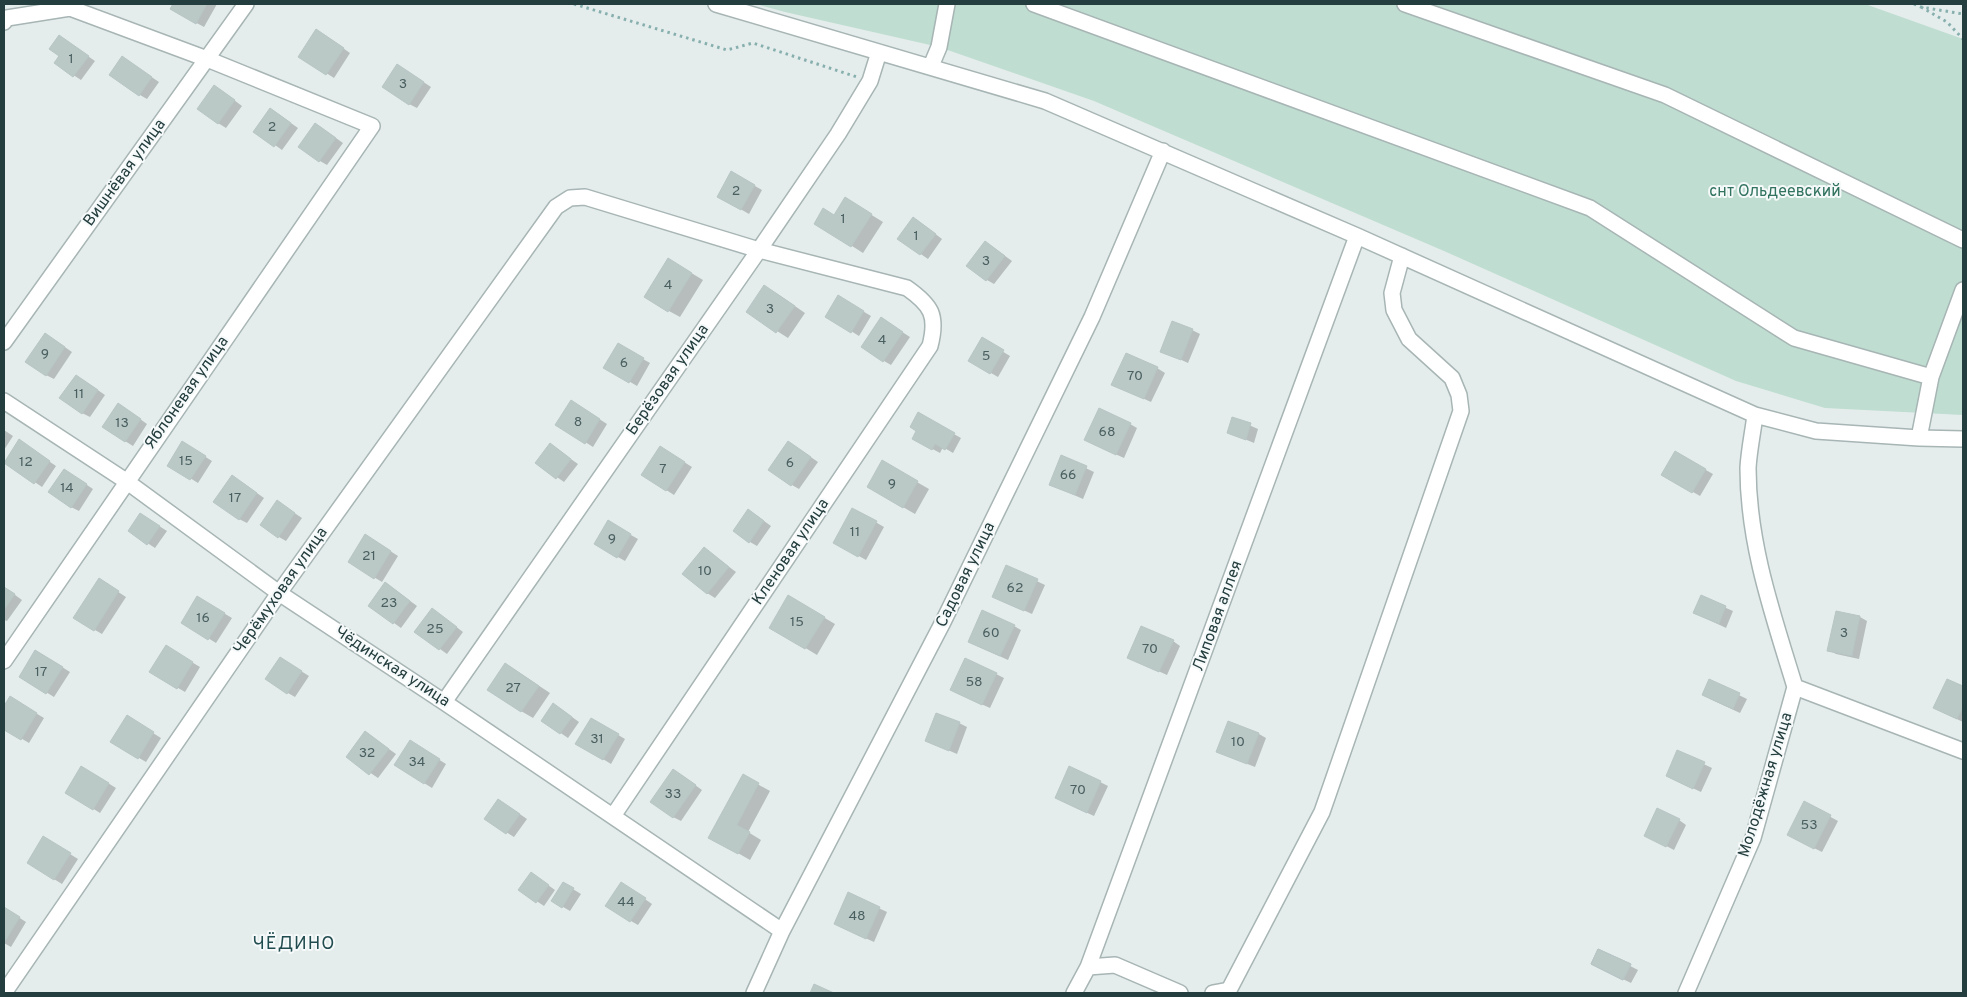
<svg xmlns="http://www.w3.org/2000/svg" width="1967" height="997" viewBox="0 0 1967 997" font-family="Overpass,sans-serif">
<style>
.green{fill:#bfddd0}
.shadow{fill:#0003}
.building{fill:#bac8c6;stroke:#b7c6c5}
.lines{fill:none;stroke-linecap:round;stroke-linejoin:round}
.minor-casing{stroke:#a7b5b4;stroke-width:18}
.path{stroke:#87afae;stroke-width:3;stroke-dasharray:2.5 4;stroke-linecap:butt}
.minor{stroke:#fff;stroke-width:15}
.labels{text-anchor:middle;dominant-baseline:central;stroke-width:4;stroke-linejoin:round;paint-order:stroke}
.number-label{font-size:14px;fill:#4a6060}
.street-label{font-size:16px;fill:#243d3e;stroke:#f5f9f9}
.park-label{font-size:16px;fill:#31735e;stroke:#f5f9f9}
.neighbourhood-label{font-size:18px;letter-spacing:1px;fill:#214c4f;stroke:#f5f9f9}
</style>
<rect width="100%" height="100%" fill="#e4edec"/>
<path class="green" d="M756 4H1865L1963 39V415L1825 408 1736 381 1444 251 1094 101 939 47 785 12Z"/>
<path class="shadow" d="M174 4H217L204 27 171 9Z
M324 35 350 53 334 78 300 56Z
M66 41 95 61 81 80 55 63Z
M129 62 159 82 147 99 140 95Z
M405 70 431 87 417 108 409 104Z
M222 91 242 106 226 128 218 123Z
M271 109 298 128 282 150 275 145Z
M316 124 343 143 327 165 320 161Z
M732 173 762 190 749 214 718 196Z
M857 206 883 222 863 253 816 223Z
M921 223 942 239 928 259 899 239Z
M986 242 1012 261 994 284 987 280Z
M668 259 703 280 680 317 669 311Z
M776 293 805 313 788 338 777 331Z
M839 297 871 316 859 336 827 316Z
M888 323 910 337 891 365 884 361Z
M1192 330 1200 334 1188 363 1162 351Z
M53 339 72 352 54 379 46 375Z
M982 339 1010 356 998 377 970 361Z
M618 345 650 363 637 386 605 367Z
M1157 368 1165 373 1151 402 1120 388Z
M83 380 105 395 90 417 82 413Z
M579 406 607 424 593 447 557 424Z
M126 409 147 424 133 446 125 441Z
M918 414 961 438 953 453 943 447 940 453 914 439 918 431Z
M1233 418 1258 429 1254 443 1228 432Z
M1130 424 1137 428 1124 458 1093 444Z
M4 430 13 436 4 450Z
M19 441 56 466 42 487 5 462Z
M183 443 212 461 198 483 169 465Z
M551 445 578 464 564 482 537 463Z
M796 447 818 462 799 489 792 485Z
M668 452 692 467 674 495 643 475Z
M1675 453 1713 474 1700 496 1663 475Z
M1062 457 1094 472 1083 499 1058 488Z
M882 462 929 489 915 514 868 487Z
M72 475 93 489 79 511 71 507Z
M240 481 264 498 247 523 239 519Z
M284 506 302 518 286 541 279 537Z
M853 509 884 527 866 560 834 542Z
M756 515 771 526 757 546 750 542Z
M148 519 167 531 155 548 129 531Z
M608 522 638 539 625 561 595 544Z
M373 540 398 556 382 582 349 562Z
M704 548 736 572 715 598 707 593Z
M1007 567 1045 585 1032 614 1001 600Z
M386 583 417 606 401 628 369 605Z
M106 584 126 597 102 634 95 630Z
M4 587 22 600 7 621 4 620Z
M789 597 835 624 817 655 771 627Z
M1701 597 1733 611 1726 628 1695 613Z
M198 598 232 618 216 643 182 622Z
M439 614 463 632 447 654 415 631Z
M1860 617 1867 621 1859 659 1836 654 1829 650Z
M1014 626 1021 630 1008 660 977 646Z
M1173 641 1180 646 1167 675 1136 661Z
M166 647 200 667 185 692 151 672Z
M36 651 70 672 54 697 20 676Z
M288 663 309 676 295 697 288 693Z
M506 664 550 693 533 718 521 711Z
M996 674 1004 678 990 708 959 694Z
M1948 680 1963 687V722L1942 712Z
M1710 681 1747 699 1740 713 1710 699Z
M10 698 44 718 29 743 4 728V708Z
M561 709 579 722 568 738 543 721Z
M127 717 161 738 146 762 112 742Z
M591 719 625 739 611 764 577 743Z
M959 723 967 727 957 754 927 741Z
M365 732 396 754 378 778 347 757Z
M1259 734 1266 738 1255 767 1225 755Z
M417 746 446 764 432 788 395 765Z
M1678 752 1712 768 1701 792 1667 776Z
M82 767 116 788 100 813 67 792Z
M681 775 702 790 681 821 673 817Z
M743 776 770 791 748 832 761 840 750 860 710 837Z
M1100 782 1108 786 1094 816 1064 802Z
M499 800 527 819 514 837 486 819Z
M1805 803 1838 821 1822 852 1796 839Z
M1679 820 1686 825 1674 850 1653 839Z
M44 838 78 859 62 884 28 863Z
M538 878 555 890 544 906 520 890Z
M563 883 581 894 570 911 553 901Z
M629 888 652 904 638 925 631 921Z
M849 894 887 912 874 942 843 928Z
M4 908 26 922 11 947 4 943Z
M1599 950 1638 970 1631 983 1600 968Z"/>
<path class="building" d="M173 4H207L196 24 170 9Z
M316 29 344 48 326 75 298 57Z
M59 35 89 56 73 77 54 63 59 56 49 49Z
M122 56 152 77 139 96 109 75Z
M397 64 424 82 409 105 382 87Z
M214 85 235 100 218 124 197 109Z
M270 108 291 123 274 147 253 132Z
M315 123 336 138 319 162 298 147Z
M731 171 755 185 741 210 717 197Z
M845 197 872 214 851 247 814 224 823 208 834 215Z
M913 217 936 234 920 255 897 239Z
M985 241 1005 256 986 281 966 266Z
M668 258 692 273 668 312 644 297Z
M764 285 795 306 776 333 746 312Z
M838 295 864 311 851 333 825 317Z
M881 317 903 332 883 362 861 347Z
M1172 321 1193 329 1181 360 1160 352Z
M45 333 65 347 46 376 25 362Z
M982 337 1004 350 990 374 968 361Z
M618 343 644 358 629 383 603 368Z
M1126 353 1158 367 1144 399 1111 385Z
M76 375 98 390 82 414 59 398Z
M571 400 600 419 585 444 555 425Z
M118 403 141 419 125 442 102 427Z
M1099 408 1131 423 1116 455 1084 440Z
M918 412 955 433 945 450 935 444 932 450 912 439 916 431 910 427Z
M1232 417 1251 423 1246 440 1227 433Z
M19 439 50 461 34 484 4 463Z
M182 441 206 456 190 480 167 466Z
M788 441 811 457 791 486 768 470Z
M550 443 571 459 556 479 535 463Z
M660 446 685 462 666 491 641 475Z
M1675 451 1706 469 1692 493 1661 475Z
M1061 455 1087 466 1075 495 1049 485Z
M882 460 918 481 903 508 867 487Z
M64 469 87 484 71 508 48 492Z
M232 475 257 493 239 520 213 502Z
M277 500 295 513 278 538 260 525Z
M852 508 877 521 858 557 833 543Z
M748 509 764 521 749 543 733 531Z
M140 513 160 526 147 545 128 531Z
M608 520 631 534 617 558 594 544Z
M365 534 391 551 374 579 348 562Z
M704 547 729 567 707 594 682 574Z
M1006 565 1038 579 1024 611 992 597Z
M99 578 119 591 94 631 73 618Z
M385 582 410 601 393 624 368 606Z
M4 587 15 594 4 610Z
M788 595 825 617 805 649 769 628Z
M1701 595 1726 606 1719 624 1693 613Z
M197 596 225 613 208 640 181 623Z
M432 608 457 627 439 650 414 632Z
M982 610 1015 625 1000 656 968 642Z
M1836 611 1860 616 1852 656 1827 651Z
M1141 626 1174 640 1159 672 1127 658Z
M166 645 193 662 177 689 149 672Z
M35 650 63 667 46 694 19 677Z
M280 657 302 671 287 694 265 679Z
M965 658 997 673 982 705 950 690Z
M505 663 539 686 521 712 487 690Z
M1709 679 1740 693 1733 709 1702 695Z
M1947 679 1963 686V707L1957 719 1933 708Z
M10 696 37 713 21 740 4 730V706Z
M553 703 572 717 560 734 541 721Z
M936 713 960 722 949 751 925 741Z
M127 715 154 732 138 759 110 742Z
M591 718 619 734 603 760 575 744Z
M1228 721 1259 733 1247 764 1216 752Z
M365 731 389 749 369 775 346 757Z
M410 740 440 759 424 784 394 765Z
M1677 750 1705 762 1693 789 1666 776Z
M81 766 109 783 93 810 65 793Z
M1069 766 1101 781 1087 813 1055 798Z
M673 769 696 785 673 818 650 802Z
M743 774 759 783 737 825 750 832 738 854 708 838Z
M498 799 520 814 506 834 484 819Z
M1804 801 1831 815 1814 849 1787 835Z
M1657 808 1680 819 1666 847 1644 836Z
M43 836 71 853 54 880 27 863Z
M531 872 549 885 536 903 518 890Z
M563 882 574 888 562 908 551 901Z
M621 882 646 898 630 922 605 906Z
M848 892 880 907 866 939 834 924Z
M4 907 20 917 4 943Z
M1598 949 1631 964 1623 980 1591 964Z
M1598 949 1631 964 1623 980 1591 964Z
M814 984 834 993H810Z"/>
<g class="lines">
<defs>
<path id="minor" d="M716 4 1045 101 1357 236 1755 415 1816 431 1919 438 1963 439
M1034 4 1590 208 1794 338 1931 377
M1405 4 1665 95 1963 240
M4 22 7 18 70 8 207 59 372 126 4 661
M931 66 939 47 947 4
M4 342 246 4
M4 401 126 481 279 593 444 702 782 931
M1755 415C1753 432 1749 450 1748 468 1748 544 1773 615 1795 687L1963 751
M1919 438 1931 377 1963 290
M444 702 759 250 838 134 870 81 879 52
M1088 967 1115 965 1180 993
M4 993 279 593 556 207 570 198 585 197 759 250 907 288C931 305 938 315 930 346L613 816
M754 993 782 931 943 622 1092 317 1163 151
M1074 993 1088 967 1357 236
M1213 993 1229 990 1322 812 1461 411 1459 395 1452 378 1409 339 1394 310 1392 293 1402 256
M1686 993 1753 838 1795 687"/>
</defs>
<use href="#minor" class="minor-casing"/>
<path class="path" d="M574 4 727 50 753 43 857 77
M1914 4 1921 7 1963 14
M1921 7 1947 22 1963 39"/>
<use href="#minor" class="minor"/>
</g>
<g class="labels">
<g class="number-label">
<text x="71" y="59">1</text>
<text x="403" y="84">3</text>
<text x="272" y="127">2</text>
<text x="736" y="191">2</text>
<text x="843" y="219">1</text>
<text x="916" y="236">1</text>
<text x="986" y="261">3</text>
<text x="668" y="285">4</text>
<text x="770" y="309">3</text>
<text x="882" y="340">4</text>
<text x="45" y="354">9</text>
<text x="986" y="356">5</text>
<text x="624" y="363">6</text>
<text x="1135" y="376">70</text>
<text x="79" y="394">11</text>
<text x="578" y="422">8</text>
<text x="122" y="423">13</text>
<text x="1107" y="432">68</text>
<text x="186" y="461">15</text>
<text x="26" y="462">12</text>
<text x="790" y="463">6</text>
<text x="663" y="469">7</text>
<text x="1068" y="475">66</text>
<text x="892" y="484">9</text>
<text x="67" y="488">14</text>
<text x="235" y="498">17</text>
<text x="855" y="532">11</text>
<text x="612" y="539">9</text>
<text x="369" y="556">21</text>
<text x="705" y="571">10</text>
<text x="1015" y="588">62</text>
<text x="389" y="603">23</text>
<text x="203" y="618">16</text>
<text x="797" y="622">15</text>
<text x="435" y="629">25</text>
<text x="991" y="633">60</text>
<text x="1844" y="633">3</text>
<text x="1150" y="649">70</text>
<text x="41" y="672">17</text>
<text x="974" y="682">58</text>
<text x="513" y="688">27</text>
<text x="597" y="739">31</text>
<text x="1238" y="742">10</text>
<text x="367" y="753">32</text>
<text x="417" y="762">34</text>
<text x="1078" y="790">70</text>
<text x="673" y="794">33</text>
<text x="1809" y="825">53</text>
<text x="626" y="902">44</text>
<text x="857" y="916">48</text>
</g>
<g class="street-label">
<text transform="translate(125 173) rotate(-54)">Вишнёвая улица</text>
<text transform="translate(668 380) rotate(-55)">Берёзовая улица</text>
<text transform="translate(187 393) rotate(-55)">Яблоневая улица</text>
<text transform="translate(791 552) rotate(-56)">Кленовая улица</text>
<text transform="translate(966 575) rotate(-64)">Садовая улица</text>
<text transform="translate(281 591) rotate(-55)">Черёмуховая улица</text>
<text transform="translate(1218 616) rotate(-70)">Липовая аллея</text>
<text transform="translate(392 667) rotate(33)">Чёдинская улица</text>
<text transform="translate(1766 785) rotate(-73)">Молодёжная улица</text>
</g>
<g class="park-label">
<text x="1775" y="192">снт Ольдеевский</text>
</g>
<g class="neighbourhood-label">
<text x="294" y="944">ЧЁДИНО</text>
</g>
</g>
<rect width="1967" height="997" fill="none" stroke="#243d3e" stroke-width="10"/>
</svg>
